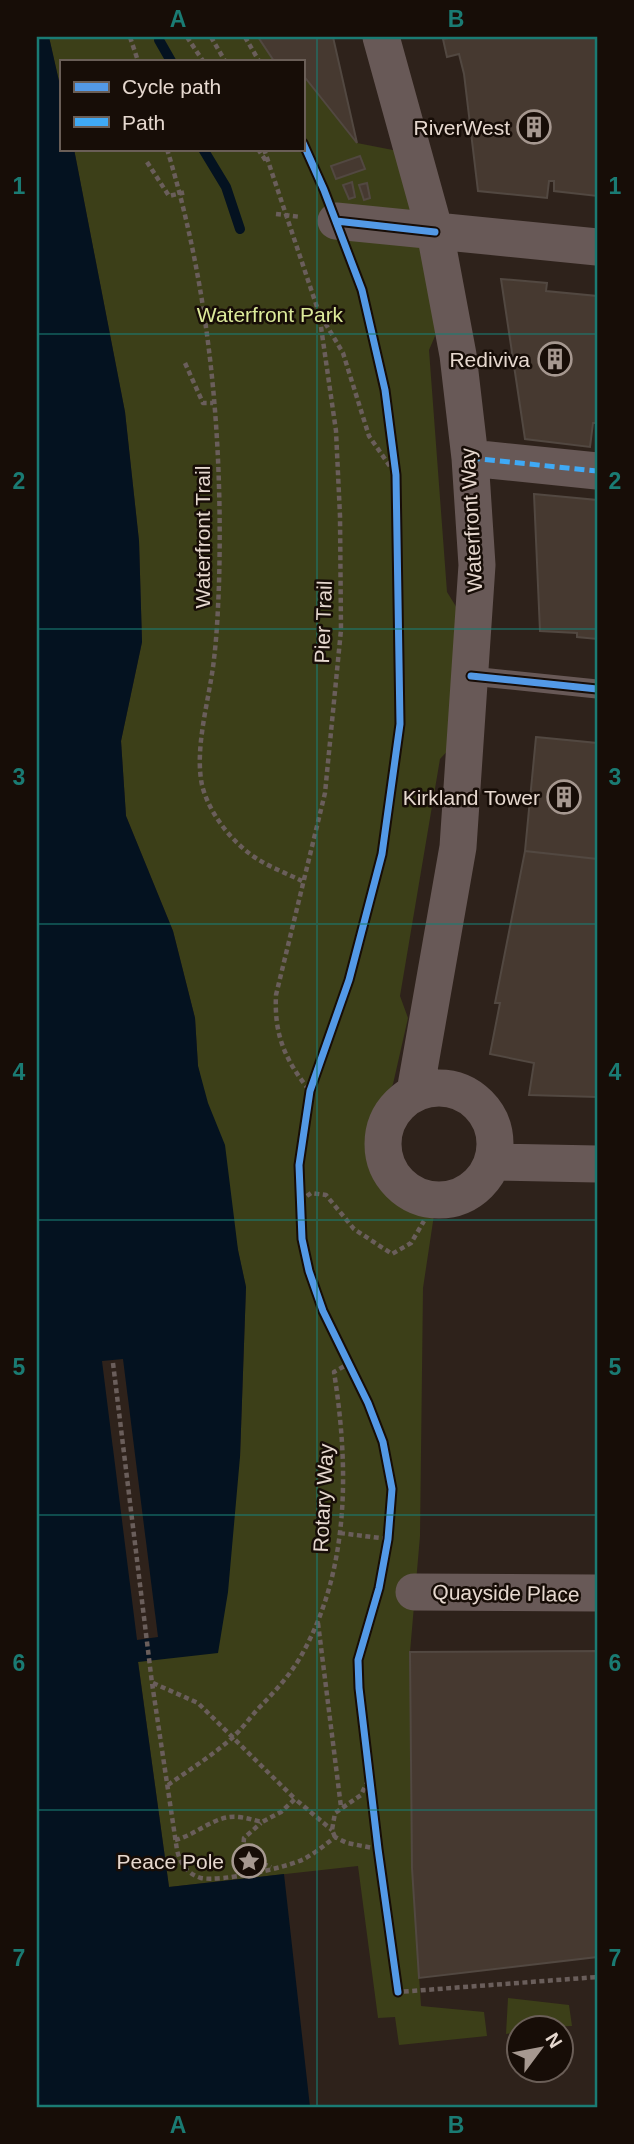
<svg xmlns="http://www.w3.org/2000/svg" width="634" height="2144" viewBox="0 0 634 2144" font-family="Arial,sans-serif">
<style>
.green{fill:#3c3f18}
.water{fill:#041220}
.pier{fill:#2e221b}
.lines{fill:none;stroke-linecap:round;stroke-linejoin:round}
.stream{stroke:#041220;stroke-width:10}
.building{fill:#463930;stroke:#524841;stroke-width:2}
.path{stroke:#6a5e5b;stroke-width:4.5;stroke-dasharray:5 3.5;stroke-linecap:butt}
.lane{stroke:#685957;stroke-width:19}
.street{stroke:#685957;stroke-width:37}
.quiet{stroke:#3fa9f5;stroke-width:5;stroke-dasharray:10 5;stroke-linecap:butt}
.cycleway-casing{stroke:#170d07;stroke-width:11}
.cycleway{stroke:#5399e6;stroke-width:7}
.grid{fill:none;stroke:#1a7b73;stroke-width:2;stroke-opacity:0.55}
.labels{text-anchor:middle;dominant-baseline:central;stroke-width:5;stroke-linejoin:round;paint-order:stroke}
.poi-label{font-size:21px;fill:#e6d8cf;stroke:#170d07;text-anchor:end}
.park-label{font-size:21px;fill:#dcea9a;stroke:#170d07}
.street-label{font-size:21px;fill:#e6d8cf;stroke:#170d07}
.neatline{fill:none;stroke:#1a7b73;stroke-width:2.5}
.grid-label{font-size:23px;text-anchor:middle;font-weight:bold;fill:#1a7b73}
</style>
<rect width="100%" height="100%" fill="#2e221b"/>
<path class="green" d="M49 37H258L274 61H61V90Z
M303 75 357 143 398 151 438 329 429 350 447 592 460 613 453 745 440 759 400 996 408 1018 393 1084 378 1112 372 1136V1162L384 1187 403 1205 434 1215 423 1288 420 1536 410 1652 412 1868 421 2006 484 2012 487 2036 399 2045 395 2017 378 2018 358 1866 169 1887 138 1661 240 1457 246 1287 198 1066 195 1018 173 931 126 816 121 741 142 642 139 541 125 412 74 149H303Z
M508 1998 569 2005 572 2026 518 2028V2032L506 2034Z"/>
<path class="water" d="M37 37H49L61 90V149H74L125 412 139 541 142 642 121 741 126 816 173 931 195 1018 198 1066 208 1103 225 1145 238 1250 246 1287 240 1457 228 1592 218 1653 138 1662 169 1887 284 1874 310 2107H37Z"/>
<path class="pier" d="M123 1359 158 1637 137 1640 102 1361Z"/>
<g class="lines">
<path class="stream" d="M159 40 171 61
M203 149 226 187 240 229"/>
</g>
<path class="building" d="M258 37H333L357 143 303 75V61H274Z
M454 37H597V196L554 191V181H549L547 198 478 191 464 74 459 54 447 57 443 39Z
M360 156 365 169 336 179 331 166Z
M352 182 355 197 349 199 343 185Z
M367 183 370 198 364 200 359 185Z
M501 279 547 283 546 291 597 296V423H593L590 447 525 439Z
M534 494 597 500V639L577 637V633L540 631Z
M536 737 597 743V859L525 851Z
M525 851 597 859V1097L529 1095 534 1063 490 1054 500 1003H495Z
M597 1651V1957L419 1978 412 1868 410 1652Z"/>
<g class="lines">
<path class="path" d="M130 37 138 61
M187 37 203 61
M211 37 225 61
M245 37 259 61
M303 143 324 190
M167 149C210 289 223 438 219 584 218 609 217 634 214 659 210 697 194 747 202 785 209 814 234 845 259 860 272 868 288 874 302 881
M258 149 266 161
M264 149 319 313 336 431 340 516 341 630 325 793 276 995C274 1035 285 1060 310 1091
M147 162 169 196 186 192
M276 214 301 217
M349 257 362 290 385 390 396 475 400 724 382 854 349 980 310 1091 299 1165 302 1239 309 1271 323 1311 368 1403 383 1442 392 1489 388 1539 381 1576
M321 316 343 353 369 436 396 475
M185 363 203 403H213
M300 1201 311 1193 326 1195 354 1229 392 1254 411 1243 424 1221
M113 1363 152 1683 177 1850C180 1863 187 1874 201 1878 220 1882 286 1868 304 1859 315 1853 325 1845 335 1837L347 1843 378 1849
M340 1533 388 1539
M377 1595 358 1660 359 1688 398 1992 597 1977
M318 1623 341 1807
M153 1683 198 1703 295 1799
M168 1785C189 1770 213 1755 232 1738 241 1730 249 1719 257 1710 273 1693 289 1677 301 1656 350 1570 349 1467 334 1372L348 1364
M335 1837 332 1830 335 1813 361 1795 370 1776
M175 1840C197 1835 215 1814 239 1817 247 1818 254 1820 262 1822L281 1812 295 1799 332 1830
M247 1857 271 1867
M241 1874 247 1864 243 1851 244 1838 261 1823"/>
<path class="lane" d="M471 676 597 689"/>
<path class="street" d="M381 37 435 232 458 355 470 458 477 565 458 847 415 1092
M336 221 597 247
M470 458 597 471
M383 1144a56 56 0 1 1 112 0a56 56 0 1 1-112 0Z
M493 1162 597 1164
M414 1592 597 1593"/>
<path class="quiet" d="M470 458 597 471"/>
<defs>
<path id="cycleway" d="M303 143 324 190 362 290 385 390 396 475 400 724 382 854 349 980 310 1091 299 1165 302 1239 309 1271 323 1311 368 1403 383 1442 392 1489 388 1539 379 1588 358 1660 359 1688 378 1849 398 1992
M336 221 435 232
M471 676 597 689"/>
</defs>
<use href="#cycleway" class="cycleway-casing"/>
<use href="#cycleway" class="cycleway"/>
</g>
<path class="grid" d="M317 37V2107M37 334H597M37 629H597M37 924H597M37 1220H597M37 1515H597M37 1810H597"/>
<defs>
<symbol id="building-ring" viewBox="-11 -11 22 22"><circle r="9.5" fill="#170d07" stroke="#a69890" stroke-width="1.5"/><path d="M-4-6H4V6H1V3H-1V6H-4ZM-2.5-4.3h1.7v1.8h-1.7ZM.8-4.3h1.7v1.8H.8ZM-2.5-1h1.7V.8h-1.7ZM.8-1h1.7V.8H.8Z" fill="#a69890"/></symbol>
<symbol id="sight-ring" viewBox="-11 -11 22 22"><circle r="9.5" fill="#170d07" stroke="#a69890" stroke-width="1.5"/><path d="M0-6L1.8-2.2L6-1.7L2.9 1.2L3.7 5.4L0 3.3L-3.7 5.4L-2.9 1.2L-6-1.7L-1.8-2.2Z" fill="#a69890"/></symbol>
</defs>
<g fill-rule="evenodd">
<use href="#building-ring" x="515" y="108" width="38" height="38"/>
<use href="#building-ring" x="536" y="340" width="38" height="38"/>
<use href="#building-ring" x="545" y="778" width="38" height="38"/>
<use href="#sight-ring" x="230" y="1842" width="38" height="38"/>
</g>
<g class="labels">
<g class="poi-label">
<text x="510" y="127">RiverWest</text>
<text x="530" y="359">Rediviva</text>
<text x="540" y="797">Kirkland Tower</text>
<text x="224" y="1861">Peace Pole</text>
</g>
<g class="park-label">
<text x="270" y="314">Waterfront Park</text>
</g>
<g class="street-label">
<text transform="translate(471 520) rotate(-93)">Waterfront Way</text>
<text transform="translate(202 537) rotate(-90)">Waterfront Trail</text>
<text transform="translate(323 622) rotate(-88)">Pier Trail</text>
<text transform="translate(323 1498) rotate(-87)">Rotary Way</text>
<text transform="translate(506 1593) rotate(1)">Quayside Place</text>
</g>
</g>
<rect width="634" height="2144" fill="none" stroke="#170d07" stroke-width="77"/>
<rect x="60" y="60" width="245" height="91" fill="#170d07" stroke="#6a5e57" stroke-width="2"/>
<rect x="74" y="82" width="35" height="10" fill="#5399e6" stroke="#6a5e57" stroke-width="2"/>
<text x="122" y="94" font-size="21" fill="#e6d8cf">Cycle path</text>
<rect x="74" y="117" width="35" height="10" fill="#3fa9f5" stroke="#6a5e57" stroke-width="2"/>
<text x="122" y="130" font-size="21" fill="#e6d8cf">Path</text>
<g transform="translate(540 2049) rotate(58)"><circle r="33" fill="#170d07" stroke="#6a5e57" stroke-width="2"/>
<path d="M0-5L12 26L0 18L-12 26Z" fill="#a69890"/>
<text y="-10" font-size="19" font-weight="bold" text-anchor="middle" fill="#e6d8cf">N</text>
</g>
<rect x="38" y="38" width="558" height="2068" class="neatline"/>
<g class="grid-label">
<text x="178" y="27">A</text>
<text x="456" y="27">B</text>
<text x="19" y="194">1</text>
<text x="615" y="194">1</text>
<text x="19" y="489">2</text>
<text x="615" y="489">2</text>
<text x="19" y="785">3</text>
<text x="615" y="785">3</text>
<text x="19" y="1080">4</text>
<text x="615" y="1080">4</text>
<text x="19" y="1375">5</text>
<text x="615" y="1375">5</text>
<text x="19" y="1671">6</text>
<text x="615" y="1671">6</text>
<text x="19" y="1966">7</text>
<text x="615" y="1966">7</text>
<text x="178" y="2133">A</text>
<text x="456" y="2133">B</text>
</g>
</svg>
